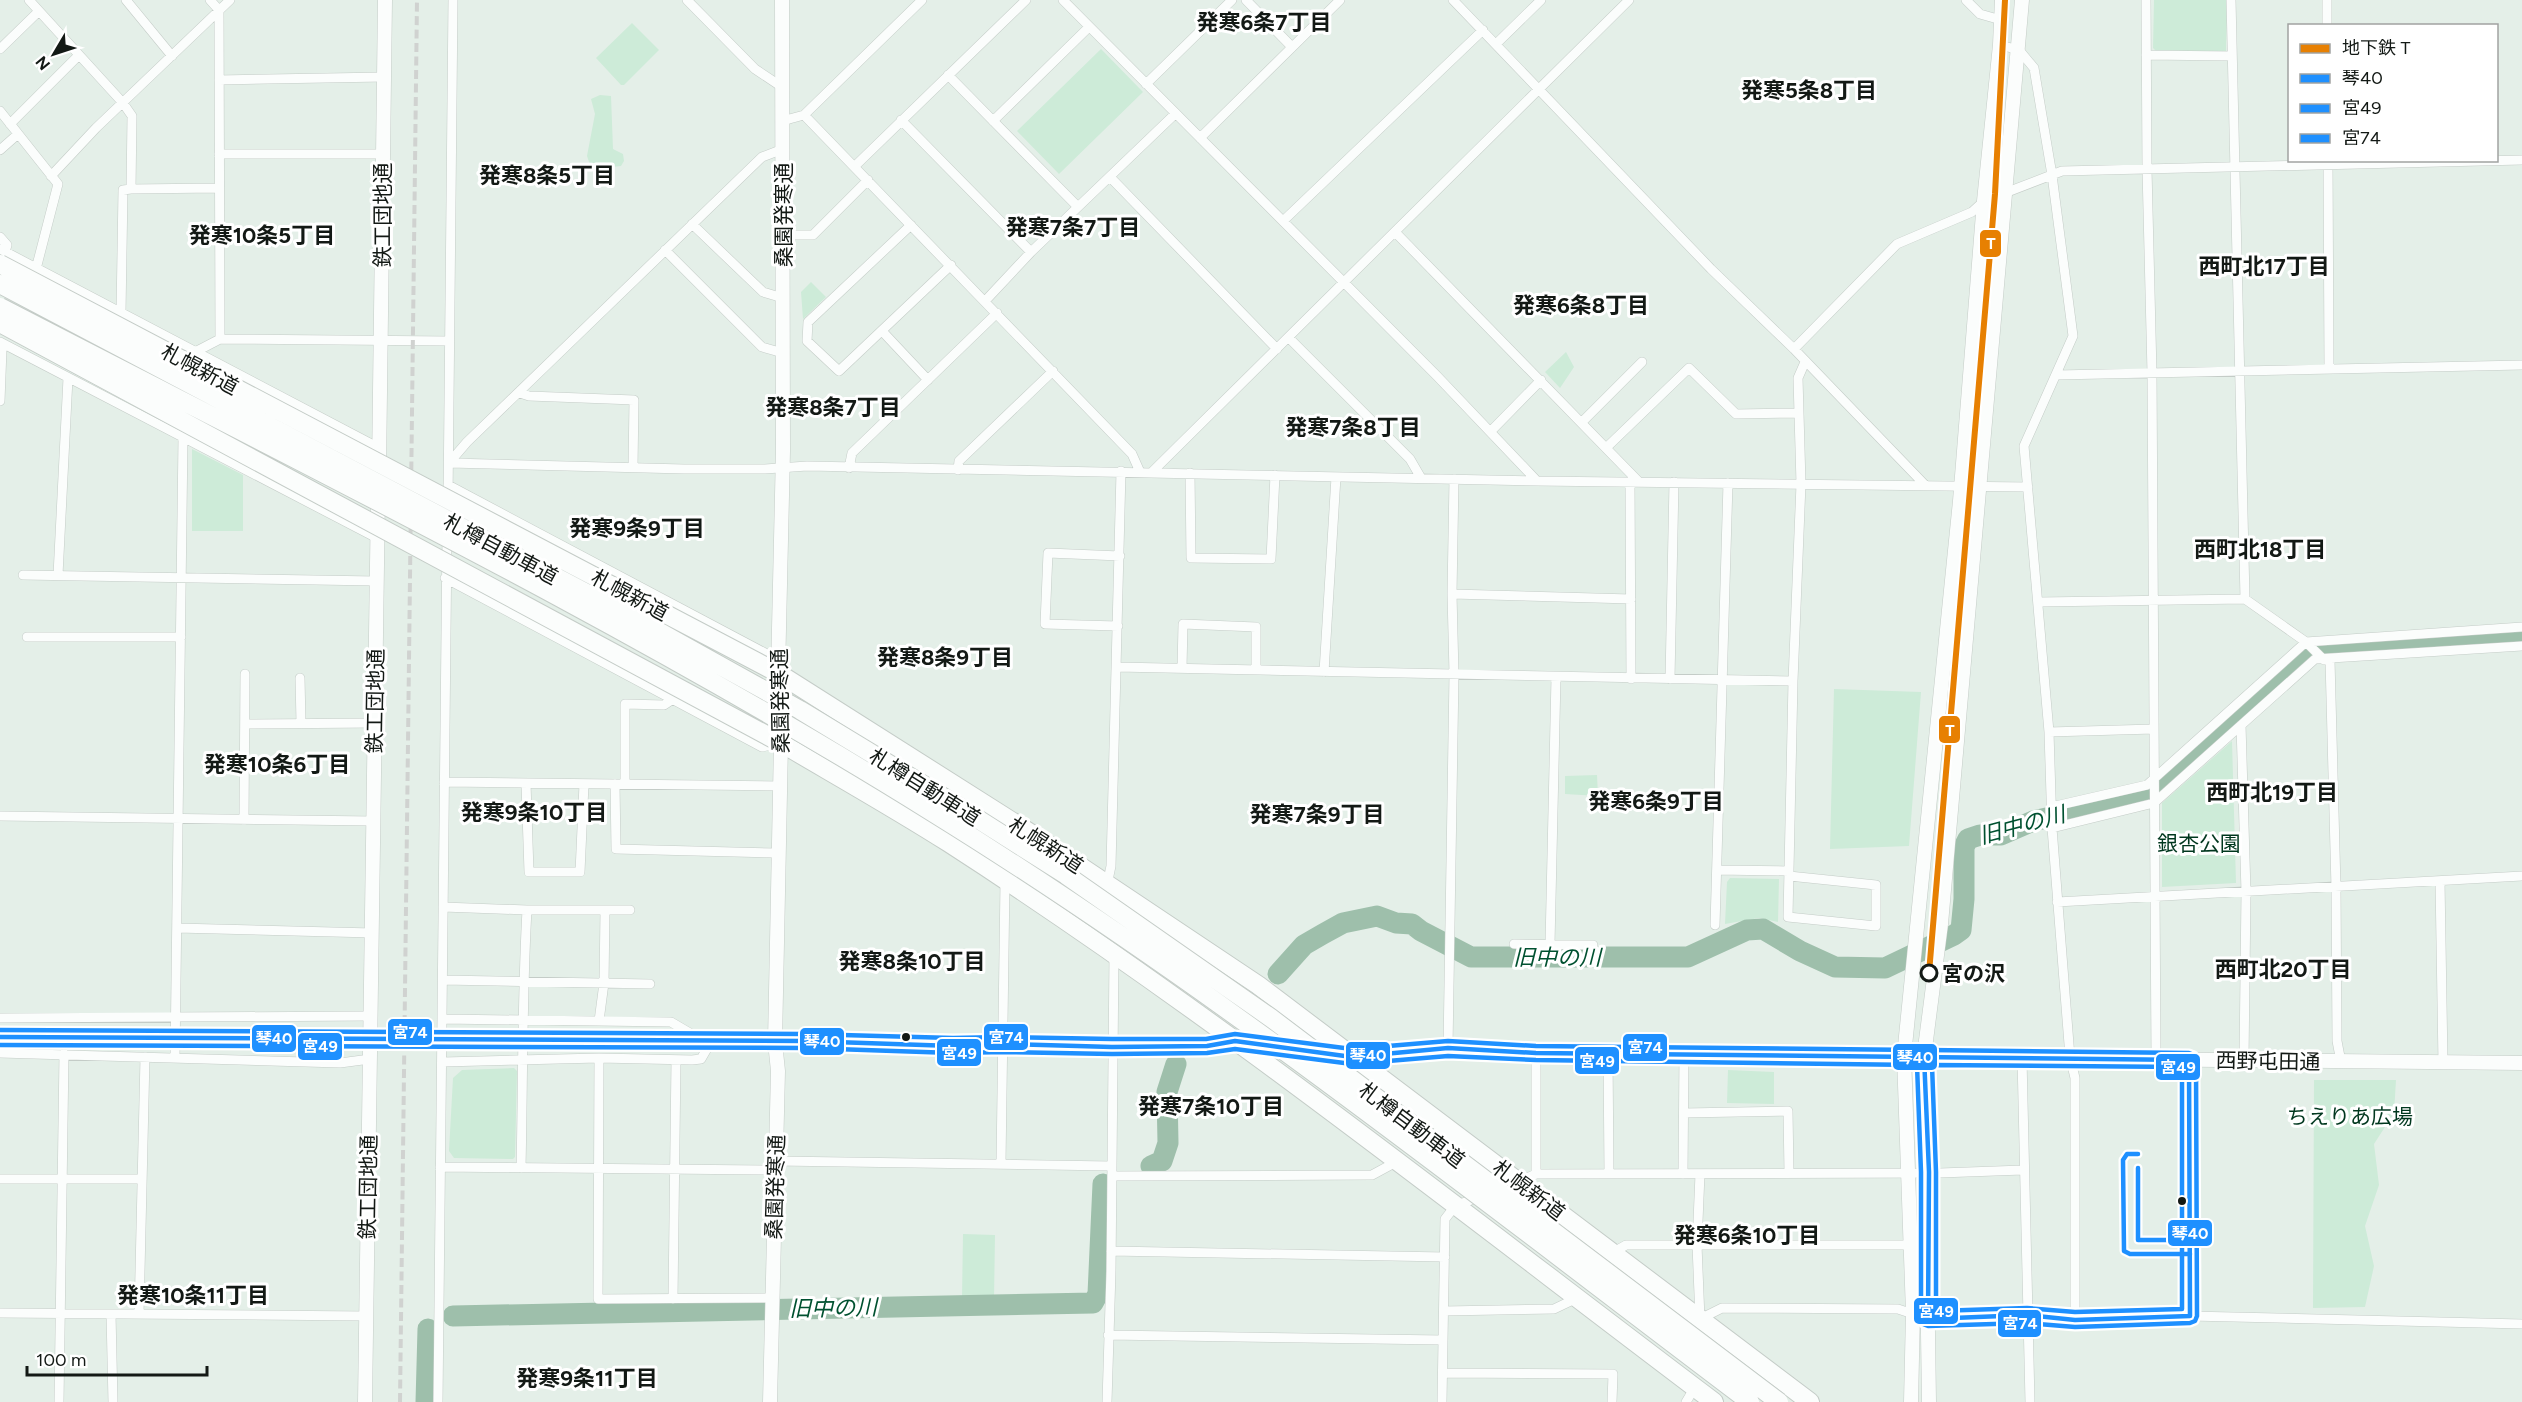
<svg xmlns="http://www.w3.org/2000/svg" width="2522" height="1402" viewBox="0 0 2522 1402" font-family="Figtree,'Noto Sans JP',sans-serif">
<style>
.green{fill:#cdebd8}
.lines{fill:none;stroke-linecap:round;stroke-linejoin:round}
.river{stroke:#9ebfab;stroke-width:21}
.street-casing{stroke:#c4ccc7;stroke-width:10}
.secondary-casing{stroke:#c4ccc7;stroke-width:15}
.highway-casing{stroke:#c4ccc7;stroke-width:20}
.street{stroke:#fbfdfc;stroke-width:9}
.secondary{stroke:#fbfdfc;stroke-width:14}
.highway{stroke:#fbfdfc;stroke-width:18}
.rail{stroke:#d0d2d0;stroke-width:4;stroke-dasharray:9 4.5;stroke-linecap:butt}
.secondary-bridge-casing{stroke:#c4ccc7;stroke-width:15;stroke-linecap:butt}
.highway-bridge-casing{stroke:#c4ccc7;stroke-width:20;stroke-linecap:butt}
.secondary-bridge{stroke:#fbfdfc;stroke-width:14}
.highway-bridge{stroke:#fbfdfc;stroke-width:18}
.bus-1-casing{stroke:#fff;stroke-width:9}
.bus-2-casing{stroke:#fff;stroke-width:9}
.bus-3-casing{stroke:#fff;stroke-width:9}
.bus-1{stroke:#1e90ff;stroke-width:4.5}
.bus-2{stroke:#1e90ff;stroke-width:4.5}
.bus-3{stroke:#1e90ff;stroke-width:4.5}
.metro-1-casing{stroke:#fff;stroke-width:10}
.metro-1{stroke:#e78002;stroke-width:6}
.stop-dot{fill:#fff;stroke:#131915;stroke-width:3}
.bus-dot{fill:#131915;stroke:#fff;stroke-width:2}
.labels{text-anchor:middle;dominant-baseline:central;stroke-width:6;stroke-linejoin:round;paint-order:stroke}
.street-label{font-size:21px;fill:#131915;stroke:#fff}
.park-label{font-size:21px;fill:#00371e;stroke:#fff}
.stop-label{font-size:21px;font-weight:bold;fill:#131915;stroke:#fff;text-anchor:start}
.neighbourhood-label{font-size:22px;font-weight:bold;fill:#131915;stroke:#fff}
.water-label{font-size:22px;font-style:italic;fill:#005130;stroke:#fff}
.line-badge{stroke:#fff;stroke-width:2}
.badge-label{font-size:16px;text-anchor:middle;font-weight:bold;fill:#fff}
</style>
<rect width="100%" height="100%" fill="#e4efe8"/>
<path class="green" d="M2154 0H2227L2226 51H2156L2153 48Z
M632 23 659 50 624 85H621L596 58Z
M1101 49 1143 92 1059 174 1017 131Z
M600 95 611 96 613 149 623 154 624 161 621 166 612 167 610 181 607 185 602 183 589 162 587 156 595 114 591 99Z
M811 282 826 297 803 319 801 292Z
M1566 352 1574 367 1560 388 1545 372Z
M192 449 243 475V531H192Z
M1834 689 1921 692 1909 846 1830 849Z
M2232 741 2236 883 2162 887V803Z
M1597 775 1598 796 1565 794V776Z
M1730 878 1779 879 1778 922 1759 918 1725 924 1727 882Z
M514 1068 517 1071 515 1157 513 1159 454 1158 449 1151 453 1078 462 1070Z
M1728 1070 1774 1072V1104L1727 1103Z
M2314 1080H2396L2394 1113 2374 1144 2379 1185 2365 1226 2374 1266 2365 1307 2313 1308Z
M963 1234 995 1235 994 1300 962 1299Z"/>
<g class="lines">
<path class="river" d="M1278 974 1304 945 1323 934 1343 923 1377 916 1396 923 1412 924 1421 931 1471 957H1688L1747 930 1763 929 1800 951 1835 967 1885 968 1954 935 1961 930 1964 899V847L1968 839 1980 835H2001L2033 821 2140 797 2162 785 2303 656 2323 647 2522 637
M1151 1166 1162 1161 1168 1143 1167 1092 1176 1064
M453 1316 1093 1303 1098 1294 1103 1184
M426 1402 428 1329"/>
<defs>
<path id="street" d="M29 0 123 103 132 116 131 189 123 190 121 313
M126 0 172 56
M210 0 219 10 220 339
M687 0 755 69 782 87
M1063 0 1437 376 1537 481
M1246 0 1292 47
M1453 0 1711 269 1794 349 1925 485
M1966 0 1980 14 2001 20
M2146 0 2147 169 2152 373 2156 1059
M2231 0 2245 599
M2327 0V26
M1496 44 1541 0
M2000 45 2019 50 2034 68 2052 175 2073 336 2024 446 2049 732 2052 828 2070 1057 2075 1078V1320
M0 49 39 11
M2146 55 2232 56
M948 75 1078 207
M219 80 384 77
M1146 84 1232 0
M0 111 58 184 36 269
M804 115 1132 454 1140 472
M901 120 1031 252
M782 121 804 115 922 0
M993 121 1089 27
M10 124 79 55
M1200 138 1340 0
M0 150 18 134
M219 154H383
M2328 160 2329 369
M855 166 1026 0
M51 176 96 128 230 0
M1110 177 1277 349
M131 189 218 188
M1283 221 1483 30
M692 224 763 292 783 298
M911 225 808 322 807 341 839 371 951 265
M1395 232 1639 482
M783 235H813L868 180
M0 237 7 245 5 252
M0 249 379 448
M665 250 762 347 783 353
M986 300 1031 252 1175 114
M882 331 928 380
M1289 338 1410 459 1421 478
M0 342 377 538
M0 346 2 349 0 401
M1794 349 1897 244 1972 212 1984 201 2062 171 2522 160
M195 352 220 339 449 341
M2057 375 2522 365
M520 393 529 396 634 400 633 467
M1582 422 1642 362
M1491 431 1541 380
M1607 447 1689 368 1736 414 1798 413
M449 463 684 469H765L807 466 1537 481 2028 487
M449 463 467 442 762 157 783 149
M849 468 852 453 997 313
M958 470 959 461 1053 371
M1151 473 1629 0
M1190 473 1191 558 1271 559 1275 475
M1630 482 1631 679
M448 485 765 653 775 667
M448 502 453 0
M23 575 376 581
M58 575 68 378
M445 578 762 747 779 743
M1452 594 1631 599
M2039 602 2245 599 2306 642 2324 660
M1118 626 1045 624 1048 553 1120 556
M27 637H181
M2330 660 2336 888 2337 1041 2341 1062
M1117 667 1793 681
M1182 668 1183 624 1256 627V670
M1324 672 1336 477
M300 678 301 723
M1670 679 1674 482
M245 724 375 723
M2241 725 2246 892 2244 1060
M2049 732 2154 729
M444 782 780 786
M526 783 529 872H580L584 784
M615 784 616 849 777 853
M625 784V704L664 705 673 699
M2051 807 2147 785 2306 642 2522 627
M0 816 373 821
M244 820 245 674
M2052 828 2154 803 2315 659 2522 646
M1717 870 1789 871
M1789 876 1876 885V926L1788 917 1793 681 1801 484 1798 378 1805 362
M2440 881 2443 1063
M1107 885 1111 866 1121 471
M2057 902 2522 876
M443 907 527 910H630
M1715 925 1728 483
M177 928 373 933
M1514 944 1593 945
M1550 944 1556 677
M443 980 650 984
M0 1018 370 1016
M443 1019 671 1022 700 1039
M599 1021 604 983 605 911
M1448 1048 1454 674 1452 594 1454 479
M0 1053 340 1063 370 1059
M1608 1053 1609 1174
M175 1058 183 438
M599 1058 598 1299 772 1298
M2022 1058 2030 1402
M443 1062 599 1058 692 1060 701 1059 712 1040
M1684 1113 1788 1111 1789 1173
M777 1161 1111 1166
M1001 1163 1005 882
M440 1167 776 1170
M521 1168C523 1082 522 996 527 910
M1536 1174V1053
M1683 1174 1684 1053
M1700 1174 1697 1245 1700 1319 1722 1308 1898 1309 1928 1319 2027 1315 2075 1320 2190 1316 2522 1324
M1112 1176 1372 1175 1396 1162
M0 1179H142
M1517 1182 1536 1174 1940 1173 2023 1170
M1111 1251 1445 1257
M1612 1253 1626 1245H1910
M673 1299 676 1060
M1444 1311 1554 1309 1577 1298
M0 1313 366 1316
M111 1314 113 1402
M139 1314 145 1057
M1108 1335 1443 1340
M1443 1373 1613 1374 1612 1402
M59 1402 64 1054
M438 1402 447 536
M1107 1402 1111 1271 1114 955
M1442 1402 1445 1219 1455 1206 1479 1197
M1686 1402 1695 1387"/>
<path id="secondary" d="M379 470 385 0
M693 1040 1112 1047 1207 1046 1235 1041 1276 1047
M1316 1052 1352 1057 1448 1048 1536 1053 2522 1063
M365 1402 378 495
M770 1402 778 1071 775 1042 781 743 778 673 783 451 782 0
M1911 1402 1913 1313 1904 1056 1960 501 1984 201 2000 45 2002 0
M1929 1402 1927 1265 1929 1172 1924 1056 1941 924 2022 0"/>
<path id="highway" d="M778 673 1035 836 1258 985 1810 1402
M781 743C837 776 894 808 949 843 1214 1014 1462 1212 1714 1402"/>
</defs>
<use href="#street" class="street-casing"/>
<use href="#secondary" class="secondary-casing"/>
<use href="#highway" class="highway-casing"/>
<use href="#street" class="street"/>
<use href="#secondary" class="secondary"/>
<use href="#highway" class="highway"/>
<path class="rail" d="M400 1402 417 0"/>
<defs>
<path id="secondary-bridge" d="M0 1037 693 1040"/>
<path id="highway-bridge" d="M0 264 778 673
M0 284 647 625 800 710 940 795 1066 875 1271 1018 1779 1402
M0 307C313 469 632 625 932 812 1218 989 1482 1200 1750 1402
M0 323 781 743"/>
</defs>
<use href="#secondary-bridge" class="secondary-bridge-casing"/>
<use href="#highway-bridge" class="highway-bridge-casing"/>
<use href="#secondary-bridge" class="secondary-bridge"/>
<use href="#highway-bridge" class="highway-bridge"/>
<defs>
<path id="bus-1" d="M0 1037 805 1041 953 1046 1004 1044 1112 1047 1207 1046 1235 1041 1352 1057 1448 1048 1536 1053 2189 1060
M1924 1056 1929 1172 1928 1319
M2189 1060 2190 1316
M1928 1319 2027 1315 2075 1320 2190 1316"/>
<path id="bus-2" d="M0 1045 805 1048 953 1053 1004 1052 1112 1054 1207 1053 1235 1049 1352 1064 1448 1056 1536 1060 1917 1065
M1932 1065 2182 1067V1309L2075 1312 2027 1308 1936 1311V1172Z
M2138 1154H2127L2123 1160 2124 1251 2130 1254H2190"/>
<path id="bus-3" d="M0 1030 805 1034 953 1038 1004 1037 1112 1039H1206L1235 1034 1352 1049 1448 1041 1536 1046 1920 1050
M1917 1065 1921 1172V1319L1923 1324 1928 1326 2027 1323 2075 1327 2190 1323 2195 1321 2197 1316 2196 1060 2194 1055 2189 1053 1928 1050
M2138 1168V1240H2190"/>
</defs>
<use href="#bus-1" class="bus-1-casing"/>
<use href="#bus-2" class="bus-2-casing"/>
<use href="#bus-3" class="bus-3-casing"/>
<use href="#bus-1" class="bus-1"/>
<use href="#bus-2" class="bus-2"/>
<use href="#bus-3" class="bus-3"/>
<defs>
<path id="metro-1" d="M1929 973 1995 194 2005 0"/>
</defs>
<use href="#metro-1" class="metro-1-casing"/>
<use href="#metro-1" class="metro-1"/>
</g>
<circle class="stop-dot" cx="1929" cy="973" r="8"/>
<g class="bus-dot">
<circle cx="906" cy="1037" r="5"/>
<circle cx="2182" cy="1201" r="5"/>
</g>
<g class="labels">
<g class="street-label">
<text transform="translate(382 215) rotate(-90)">鉄工団地通</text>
<text transform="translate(783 215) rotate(-90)">桑園発寒通</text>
<text transform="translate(200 369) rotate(28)">札幌新道</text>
<text transform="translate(501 549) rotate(28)">札樽自動車道</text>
<text transform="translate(630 595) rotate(28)">札幌新道</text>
<text transform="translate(375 701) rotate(-89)">鉄工団地通</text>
<text transform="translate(780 701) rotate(-91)">桑園発寒通</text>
<text transform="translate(925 787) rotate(32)">札樽自動車道</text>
<text transform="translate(1046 845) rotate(33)">札幌新道</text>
<text transform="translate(2268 1061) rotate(1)">西野屯田通</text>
<text transform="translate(1412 1125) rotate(37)">札樽自動車道</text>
<text transform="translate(368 1187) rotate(-89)">鉄工団地通</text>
<text transform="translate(775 1187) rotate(-88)">桑園発寒通</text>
<text transform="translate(1529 1190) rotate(37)">札幌新道</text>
</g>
<g class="park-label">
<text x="2199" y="843">銀杏公園</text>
<text x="2350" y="1116">ちえりあ広場</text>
</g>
<g class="stop-label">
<text x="1942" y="973">宮の沢</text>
</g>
<g class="neighbourhood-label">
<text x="1264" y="22">発寒6条7丁目</text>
<text x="1809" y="90">発寒5条8丁目</text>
<text x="547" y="175">発寒8条5丁目</text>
<text x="1073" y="227">発寒7条7丁目</text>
<text x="262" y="235">発寒10条5丁目</text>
<text x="2264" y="266">西町北17丁目</text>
<text x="1581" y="305">発寒6条8丁目</text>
<text x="833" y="407">発寒8条7丁目</text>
<text x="1353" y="427">発寒7条8丁目</text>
<text x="637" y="528">発寒9条9丁目</text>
<text x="2260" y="549">西町北18丁目</text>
<text x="945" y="657">発寒8条9丁目</text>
<text x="277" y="764">発寒10条6丁目</text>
<text x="2272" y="792">西町北19丁目</text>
<text x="1656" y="801">発寒6条9丁目</text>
<text x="534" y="812">発寒9条10丁目</text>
<text x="1317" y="814">発寒7条9丁目</text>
<text x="912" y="961">発寒8条10丁目</text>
<text x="2283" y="969">西町北20丁目</text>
<text x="1211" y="1106">発寒7条10丁目</text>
<text x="1747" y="1235">発寒6条10丁目</text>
<text x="193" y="1295">発寒10条11丁目</text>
<text x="587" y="1378">発寒9条11丁目</text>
</g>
<g class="water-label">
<text transform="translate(2022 825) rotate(-15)">旧中の川</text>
<text x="1557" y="957">旧中の川</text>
<text transform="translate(833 1308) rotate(-1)">旧中の川</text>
</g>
</g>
<g class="line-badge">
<rect x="1979" y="229" width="23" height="29" rx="6" fill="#e78002"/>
<rect x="1938" y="715" width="23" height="29" rx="6" fill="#e78002"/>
<rect x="387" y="1018" width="46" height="28" rx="6" fill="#1e90ff"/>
<rect x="983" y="1023" width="46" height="28" rx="6" fill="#1e90ff"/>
<rect x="251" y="1024" width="46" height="29" rx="6" fill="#1e90ff"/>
<rect x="799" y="1027" width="46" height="29" rx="6" fill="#1e90ff"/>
<rect x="297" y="1032" width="46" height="29" rx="6" fill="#1e90ff"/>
<rect x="1622" y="1033" width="46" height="29" rx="6" fill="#1e90ff"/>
<rect x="936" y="1038" width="46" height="29" rx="6" fill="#1e90ff"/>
<rect x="1345" y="1041" width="46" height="29" rx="6" fill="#1e90ff"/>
<rect x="1892" y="1043" width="46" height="28" rx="6" fill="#1e90ff"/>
<rect x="1574" y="1046" width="46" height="29" rx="6" fill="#1e90ff"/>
<rect x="2155" y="1053" width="46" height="28" rx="6" fill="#1e90ff"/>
<rect x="2167" y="1219" width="46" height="28" rx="6" fill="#1e90ff"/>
<rect x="1913" y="1297" width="46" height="28" rx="6" fill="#1e90ff"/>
<rect x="1997" y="1309" width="45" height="29" rx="6" fill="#1e90ff"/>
</g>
<g class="badge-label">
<text x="1991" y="249">T</text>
<text x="1950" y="736">T</text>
<text x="410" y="1038">宮74</text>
<text x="1006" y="1043">宮74</text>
<text x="274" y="1044">琴40</text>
<text x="822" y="1047">琴40</text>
<text x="320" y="1052">宮49</text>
<text x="1645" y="1053">宮74</text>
<text x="959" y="1059">宮49</text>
<text x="1368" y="1061">琴40</text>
<text x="1915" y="1063">琴40</text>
<text x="1597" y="1067">宮49</text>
<text x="2178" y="1073">宮49</text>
<text x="2190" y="1239">琴40</text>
<text x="1936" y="1317">宮49</text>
<text x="2020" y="1329">宮74</text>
</g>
<rect x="2288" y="24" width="210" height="138" fill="#ffffff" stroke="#a1a3a1" stroke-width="1.5"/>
<rect x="2300" y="44" width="30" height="9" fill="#e78002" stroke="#a1a3a1" stroke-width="1.5"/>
<text x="2342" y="54" font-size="18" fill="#131915">地下鉄 T</text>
<rect x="2300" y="74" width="30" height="9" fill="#1e90ff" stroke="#a1a3a1" stroke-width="1.5"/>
<text x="2342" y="84" font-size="18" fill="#131915">琴40</text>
<rect x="2300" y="104" width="30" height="9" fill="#1e90ff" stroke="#a1a3a1" stroke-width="1.5"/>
<text x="2342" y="114" font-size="18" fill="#131915">宮49</text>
<rect x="2300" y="134" width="30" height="9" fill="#1e90ff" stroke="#a1a3a1" stroke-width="1.5"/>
<text x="2342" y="144" font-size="18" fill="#131915">宮74</text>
<g transform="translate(54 54) rotate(231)" stroke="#ffffff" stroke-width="4.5" paint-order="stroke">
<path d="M0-4.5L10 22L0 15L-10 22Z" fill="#131915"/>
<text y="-9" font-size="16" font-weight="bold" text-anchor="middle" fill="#131915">N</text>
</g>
<path d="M27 1366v9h180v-9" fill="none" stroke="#131915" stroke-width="3"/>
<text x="36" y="1366" font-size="18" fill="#131915" stroke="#ffffff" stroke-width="4.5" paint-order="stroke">100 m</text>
</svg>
